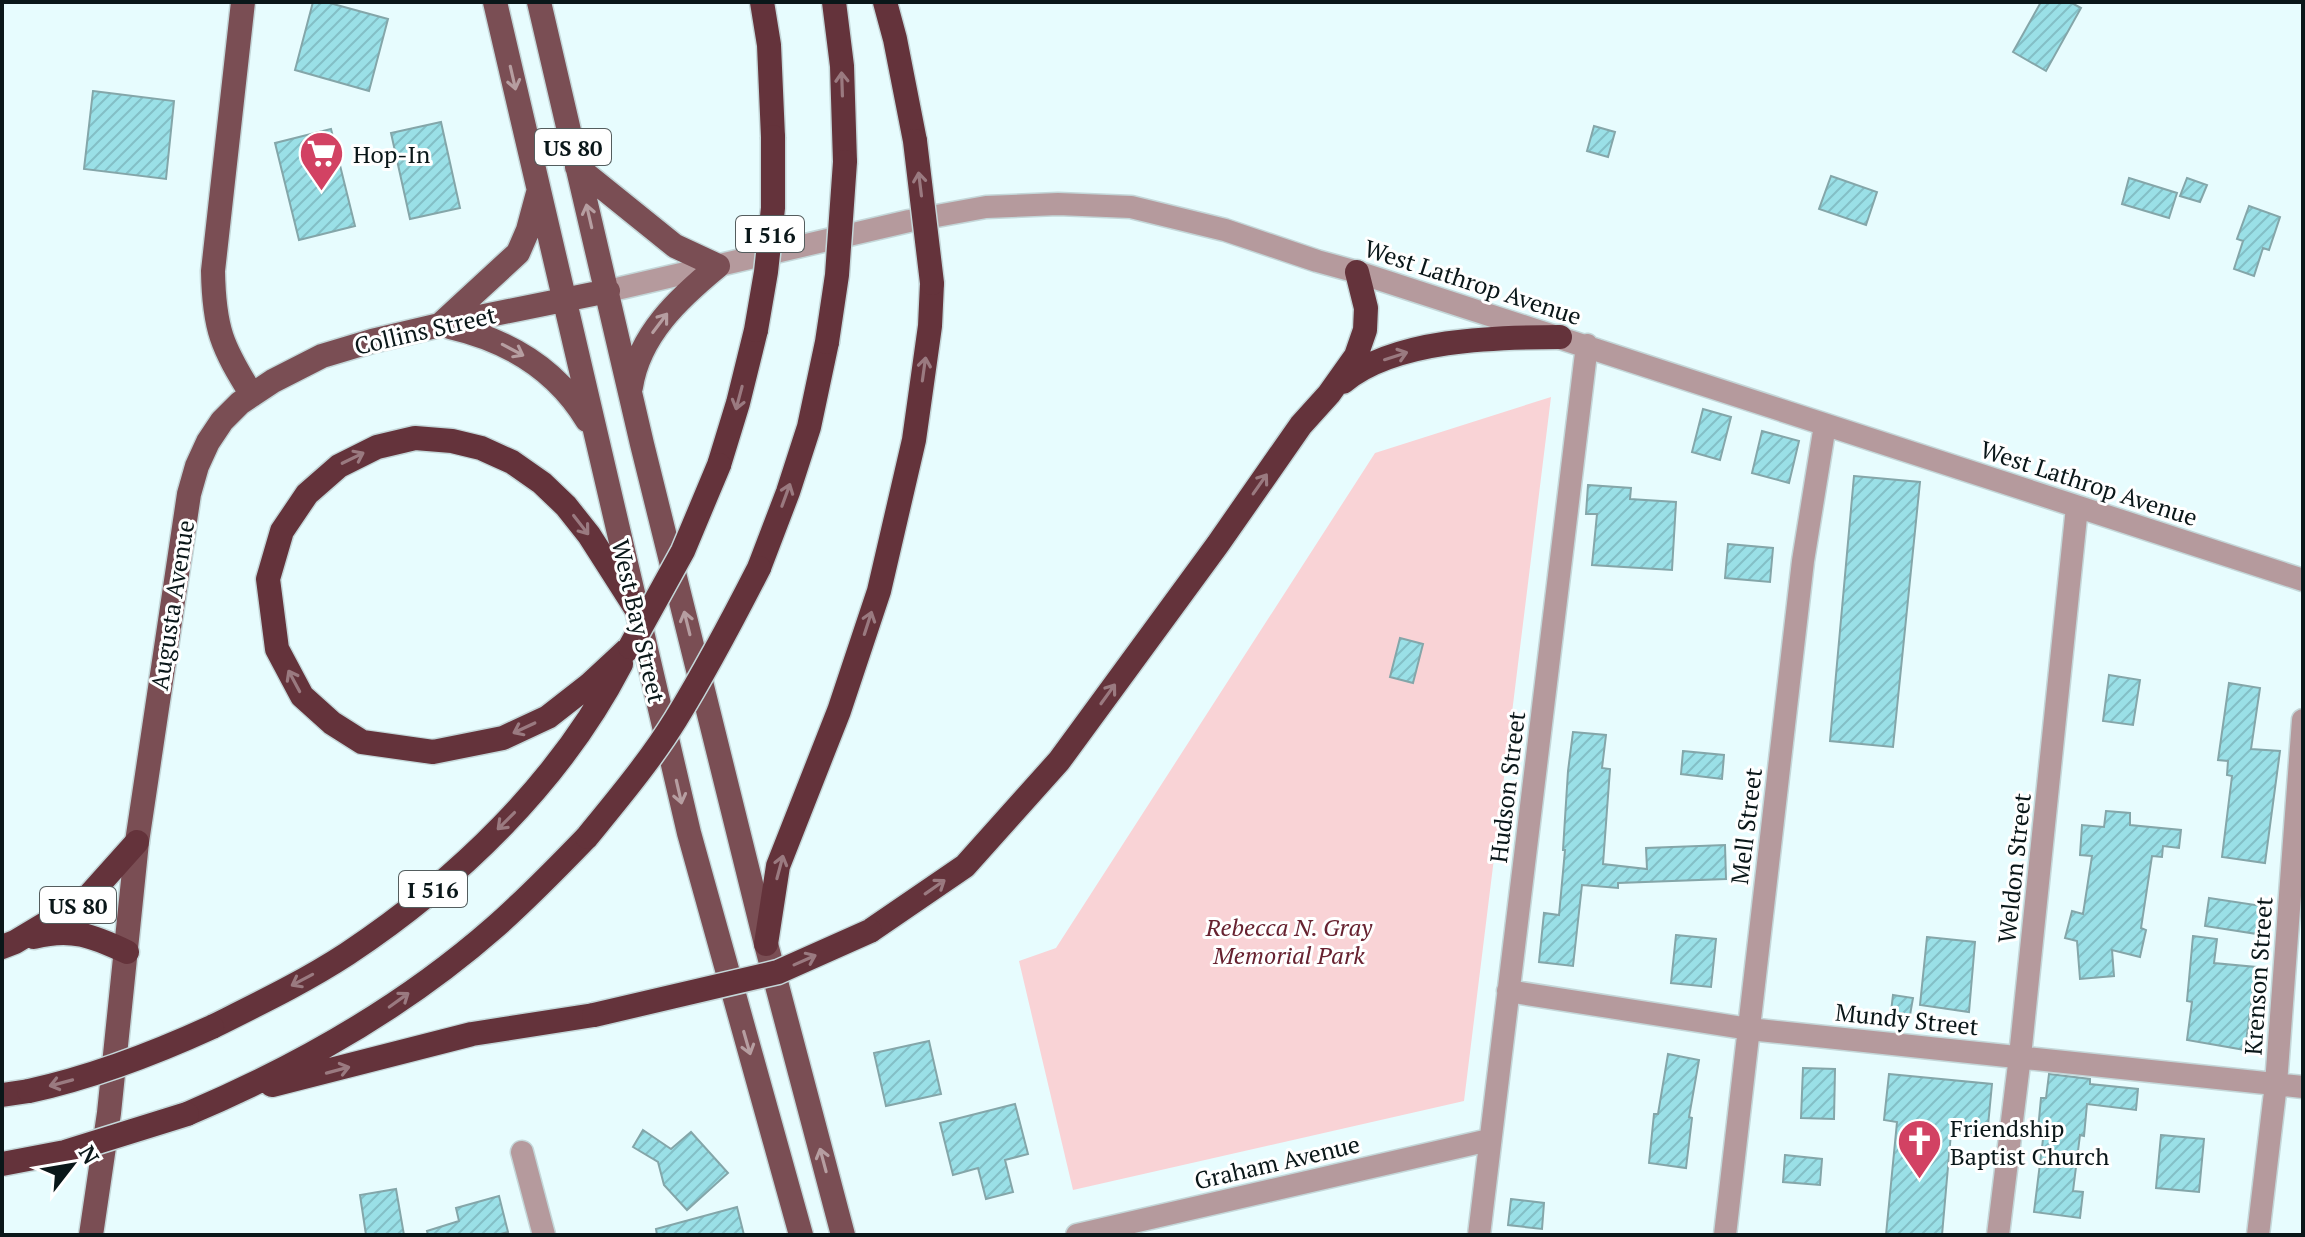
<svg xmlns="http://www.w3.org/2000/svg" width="2305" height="1237" viewBox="0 0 2305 1237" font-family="'PT Serif',serif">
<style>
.green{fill:#f9d3d6}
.building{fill:url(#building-hatch);stroke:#84a6a9;stroke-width:2}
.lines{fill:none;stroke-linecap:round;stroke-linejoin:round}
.minor-casing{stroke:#c4d7d9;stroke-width:25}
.major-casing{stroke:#c4d7d9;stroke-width:27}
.highway-casing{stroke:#c4d7d9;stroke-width:27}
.minor{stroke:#b59a9d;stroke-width:22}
.major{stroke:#7a4e54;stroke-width:24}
.highway{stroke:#64333b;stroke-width:24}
.highway-bridge-casing{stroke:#c4d7d9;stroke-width:27;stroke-linecap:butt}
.highway-bridge{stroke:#64333b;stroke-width:24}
.oneway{stroke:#b69ea1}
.oneway2{stroke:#9a7a80}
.labels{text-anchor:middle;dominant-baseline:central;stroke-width:6;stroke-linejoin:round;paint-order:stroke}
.shield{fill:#fff;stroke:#545d5e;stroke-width:2}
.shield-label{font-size:22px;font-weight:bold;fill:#0a1719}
.poi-label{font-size:24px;fill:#0a1719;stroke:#fff;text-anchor:start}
.street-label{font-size:24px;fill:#0a1719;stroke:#fff}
.park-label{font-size:24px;font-style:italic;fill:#672230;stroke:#fff}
</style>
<defs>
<pattern id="building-hatch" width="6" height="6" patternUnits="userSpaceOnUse" patternTransform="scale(2)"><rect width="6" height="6" fill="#9ae0e7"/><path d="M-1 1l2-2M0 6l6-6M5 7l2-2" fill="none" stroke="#83bfc6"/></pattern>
</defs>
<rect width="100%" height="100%" fill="#e7fcfe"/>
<path class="green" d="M1551 397 1464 1101 1073 1190 1019 961 1056 948 1375 453Z"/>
<path class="building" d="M313 2H326L388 19 369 91 295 70Z
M2041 2H2070L2081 8 2046 71 2013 52Z
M93 91 174 101 166 179 84 169Z
M441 122 460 208 410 219 391 133Z
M1594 126 1615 132 1608 157 1587 151Z
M331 129 355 226 299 240 275 143Z
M1831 176 1877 192 1866 225 1819 209Z
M2129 178 2177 193 2169 218 2122 204Z
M2187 178 2207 185 2200 202 2180 196Z
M2249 206 2280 217 2269 250 2263 248 2254 276 2234 269 2243 241 2237 239Z
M1703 409 1731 417 1720 460 1692 452Z
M1762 431 1799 441 1789 483 1752 473Z
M1854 476 1920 482 1893 747 1830 741Z
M1588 485 1631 488 1630 499 1676 502 1672 570 1592 565 1597 514H1586Z
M1728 544 1773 548 1770 582 1725 578Z
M1400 638 1423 644 1413 683 1390 677Z
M2109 675 2140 680 2133 725 2103 721Z
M2229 683 2260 688 2251 749 2280 751 2265 863 2222 857 2232 776 2227 775 2228 761 2218 760Z
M1573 732 1606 735 1602 768 1610 769 1603 864 1647 869 1646 848 1725 845 1726 879 1618 883V888L1582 885 1573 966 1539 962 1544 913 1559 915 1565 850H1563L1568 771Z
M1683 751 1724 755 1722 779 1681 774Z
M2106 811 2130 813V825L2181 830 2179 848 2163 846 2162 857 2152 856 2141 928 2146 930 2140 957 2112 950 2114 976 2080 979 2077 941 2065 938 2072 911 2083 914 2092 856 2080 855 2082 825 2104 827Z
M2209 898 2262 906 2257 934 2205 926Z
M1676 935 1716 939 1711 987 1671 983Z
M2193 936 2217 939 2214 963 2256 967 2245 1050 2187 1040 2192 1002 2187 1001Z
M1927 937 1975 942 1969 1012 1920 1005Z
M1893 995 1913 998 1910 1015 1891 1012Z
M929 1041 941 1094 886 1106 874 1053Z
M1668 1054 1699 1060 1689 1117 1692 1118 1686 1168 1649 1163 1654 1114H1658Z
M1803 1068 1835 1069 1834 1119 1801 1118Z
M1889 1074 1992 1084 1987 1136 1951 1133 1942 1235H1886L1897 1122 1884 1120Z
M2049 1074 2090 1079V1084L2138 1089 2136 1110 2087 1104 2084 1136 2080 1135 2073 1191 2083 1192 2080 1218 2034 1212 2044 1131 2038 1130 2041 1098H2046Z
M1015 1104 1028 1154 1005 1160 1013 1192 986 1199 978 1168 953 1175 940 1123Z
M643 1130 671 1149 691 1132 728 1173 687 1210 664 1185 658 1162 633 1147Z
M2161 1135 2204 1139 2199 1192 2156 1188Z
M1785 1155 1822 1159 1820 1185 1783 1182Z
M396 1189 404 1235H366L360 1195Z
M499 1196 508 1232 497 1235H428L427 1231 459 1221 456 1208Z
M1511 1199 1544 1203 1542 1229 1508 1225Z
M737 1207 744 1235H657L656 1229Z"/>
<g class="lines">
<defs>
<path id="minor" d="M608 291 909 221 986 207 1058 204 1131 207 1225 230 1317 261 1357 272 2303 580
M1508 991 1749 1029 2303 1087
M522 1152 544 1235
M1077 1235 1489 1140
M1479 1235 1587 345
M1725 1235 1803 561 1825 425
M1998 1235 2020 1056 2077 507
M2258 1235 2276 1084 2303 720"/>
<path id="major" d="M243 2 213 271C214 329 222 347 252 395
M495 2 689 833 801 1235
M539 2 642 444 766 944 843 1235
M577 167 675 246 718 266C679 298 639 335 631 387
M442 323 518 253 528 230 538 193
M450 327C507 340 556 369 587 420
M91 1235 109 1113 137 842 189 494 197 466 208 442 222 421 240 403 273 381 322 356 372 341 440 325 608 291"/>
<path id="highway" d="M762 2 769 45 773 137
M834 2 842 66 845 162
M885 2 895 39 915 141
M1343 382C1394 339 1496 337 1560 337
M719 465 738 403 756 330
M759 568 788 492 809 427 827 342
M630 647 589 685 548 717 503 738 433 752 362 742 332 723 302 696 277 649 268 579 282 531 307 494 339 466 377 447 415 438 452 441 481 448 512 462 542 483 566 506 589 535 635 607
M870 931 965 866 1059 761 1218 544 1301 425 1329 394 1356 356 1365 330 1366 308 1357 272
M34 937C71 927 93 936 127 952
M766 944 778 866 839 711 879 591 914 440 930 326 932 283
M2 947 15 942 85 900 137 842
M212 1027C258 1004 304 982 347 954 457 881 560 782 621 664
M272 1085 472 1034 594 1015
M2 1095 29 1091
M187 1114C298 1067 404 1007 495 927 527 899 557 868 587 837"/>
</defs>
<use href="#minor" class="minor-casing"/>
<use href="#major" class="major-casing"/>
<use href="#highway" class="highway-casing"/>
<use href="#minor" class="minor"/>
<use href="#major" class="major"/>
<use href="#highway" class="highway"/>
<defs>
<path id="highway-bridge" d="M915 141 932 283
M756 330 766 272 773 208V137
M827 342 837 275 845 162
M630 647 683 551 719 465
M587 837C618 799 650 761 676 719 706 670 733 619 759 568
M594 1015 778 972 870 931
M29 1091C93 1077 153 1054 212 1027
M2 1164 65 1152 187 1114"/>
</defs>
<use href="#highway-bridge" class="highway-bridge-casing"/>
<use href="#highway-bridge" class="highway-bridge"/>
</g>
<defs><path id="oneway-shaft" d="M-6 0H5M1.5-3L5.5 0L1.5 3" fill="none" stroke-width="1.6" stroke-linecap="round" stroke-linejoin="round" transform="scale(2)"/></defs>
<g class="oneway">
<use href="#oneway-shaft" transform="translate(513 78) rotate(77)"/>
<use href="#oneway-shaft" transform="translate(589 216) rotate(-103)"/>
<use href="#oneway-shaft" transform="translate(660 323) rotate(-53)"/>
<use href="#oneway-shaft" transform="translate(513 350) rotate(28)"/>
<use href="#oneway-shaft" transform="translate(687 623) rotate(-104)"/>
<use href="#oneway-shaft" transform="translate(679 792) rotate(77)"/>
<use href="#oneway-shaft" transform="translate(747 1043) rotate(74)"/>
<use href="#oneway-shaft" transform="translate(823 1160) rotate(-105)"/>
</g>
<g class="oneway2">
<use href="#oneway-shaft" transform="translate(842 84) rotate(-92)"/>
<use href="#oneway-shaft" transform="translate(920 184) rotate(-97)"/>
<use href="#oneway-shaft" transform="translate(1396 356) rotate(-18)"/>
<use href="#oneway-shaft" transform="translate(924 369) rotate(-82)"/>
<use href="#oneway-shaft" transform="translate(739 398) rotate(105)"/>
<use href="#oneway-shaft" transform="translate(353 458) rotate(-26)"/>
<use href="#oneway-shaft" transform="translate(1260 484) rotate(-55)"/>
<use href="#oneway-shaft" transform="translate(786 495) rotate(-70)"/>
<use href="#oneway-shaft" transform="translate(581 525) rotate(52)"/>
<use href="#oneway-shaft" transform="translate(868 623) rotate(-72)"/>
<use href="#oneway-shaft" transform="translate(294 681) rotate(-118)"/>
<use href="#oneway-shaft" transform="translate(1108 694) rotate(-54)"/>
<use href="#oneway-shaft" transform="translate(524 728) rotate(155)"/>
<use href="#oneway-shaft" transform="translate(506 821) rotate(135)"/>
<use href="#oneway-shaft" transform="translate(780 867) rotate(-75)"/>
<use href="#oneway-shaft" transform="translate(935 887) rotate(-35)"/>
<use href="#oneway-shaft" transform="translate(805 960) rotate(-24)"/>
<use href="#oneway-shaft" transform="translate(302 980) rotate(152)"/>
<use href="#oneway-shaft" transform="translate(399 1000) rotate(-36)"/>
<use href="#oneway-shaft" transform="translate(338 1070) rotate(-15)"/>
<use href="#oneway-shaft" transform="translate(61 1083) rotate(165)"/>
</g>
<defs>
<symbol id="supermarket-pin" viewBox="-11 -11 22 30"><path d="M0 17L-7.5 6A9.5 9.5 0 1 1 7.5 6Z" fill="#d24263" stroke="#fff"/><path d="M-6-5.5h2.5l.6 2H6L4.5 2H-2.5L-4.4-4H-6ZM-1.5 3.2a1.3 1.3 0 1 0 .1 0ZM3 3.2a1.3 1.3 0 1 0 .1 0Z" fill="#fff"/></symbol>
<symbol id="church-pin" viewBox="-11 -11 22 30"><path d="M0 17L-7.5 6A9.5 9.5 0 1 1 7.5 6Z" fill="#d24263" stroke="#fff"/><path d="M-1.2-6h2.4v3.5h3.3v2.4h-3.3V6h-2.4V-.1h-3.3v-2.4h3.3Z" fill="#fff"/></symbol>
</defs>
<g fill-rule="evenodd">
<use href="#supermarket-pin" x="296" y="128" width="51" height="69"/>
<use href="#church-pin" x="1894" y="1116" width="51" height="69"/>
</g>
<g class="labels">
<g class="shield">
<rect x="535" y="129" width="76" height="36" rx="6"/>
<rect x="736" y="216" width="68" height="36" rx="6"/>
<rect x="399" y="871" width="68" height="36" rx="6"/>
<rect x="40" y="887" width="76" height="36" rx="6"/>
</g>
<g class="shield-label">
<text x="573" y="147">US 80</text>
<text x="770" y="234">I 516</text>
<text x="433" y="889">I 516</text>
<text x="78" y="905">US 80</text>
</g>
<g class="poi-label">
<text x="353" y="154">Hop-In</text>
<text x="1950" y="1128">Friendship<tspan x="1950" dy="28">Baptist Church</tspan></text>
</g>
<g class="street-label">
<text transform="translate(1473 282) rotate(18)">West Lathrop Avenue</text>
<text transform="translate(425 330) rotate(-13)">Collins Street</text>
<text transform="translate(2089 483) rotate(18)">West Lathrop Avenue</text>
<text transform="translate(172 605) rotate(-81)">Augusta Avenue</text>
<text transform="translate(639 621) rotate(77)">West Bay Street</text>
<text transform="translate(1507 787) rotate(-83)">Hudson Street</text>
<text transform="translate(1746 826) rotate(-83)">Mell Street</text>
<text transform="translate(2014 868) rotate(-84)">Weldon Street</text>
<text transform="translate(2258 976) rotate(-86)">Krenson Street</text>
<text transform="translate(1907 1019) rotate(6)">Mundy Street</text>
<text transform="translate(1277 1162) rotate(-13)">Graham Avenue</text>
</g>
<g class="park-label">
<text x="1289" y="927">Rebecca N. Gray<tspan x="1289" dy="28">Memorial Park</tspan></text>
</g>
</g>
<rect width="2305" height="1237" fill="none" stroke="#0a1719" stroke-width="8"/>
<g transform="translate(72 1165) rotate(59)" stroke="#ffffff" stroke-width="6" paint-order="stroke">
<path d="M0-6L14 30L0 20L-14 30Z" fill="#0a1719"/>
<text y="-12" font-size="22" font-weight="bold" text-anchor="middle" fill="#0a1719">N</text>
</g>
</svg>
